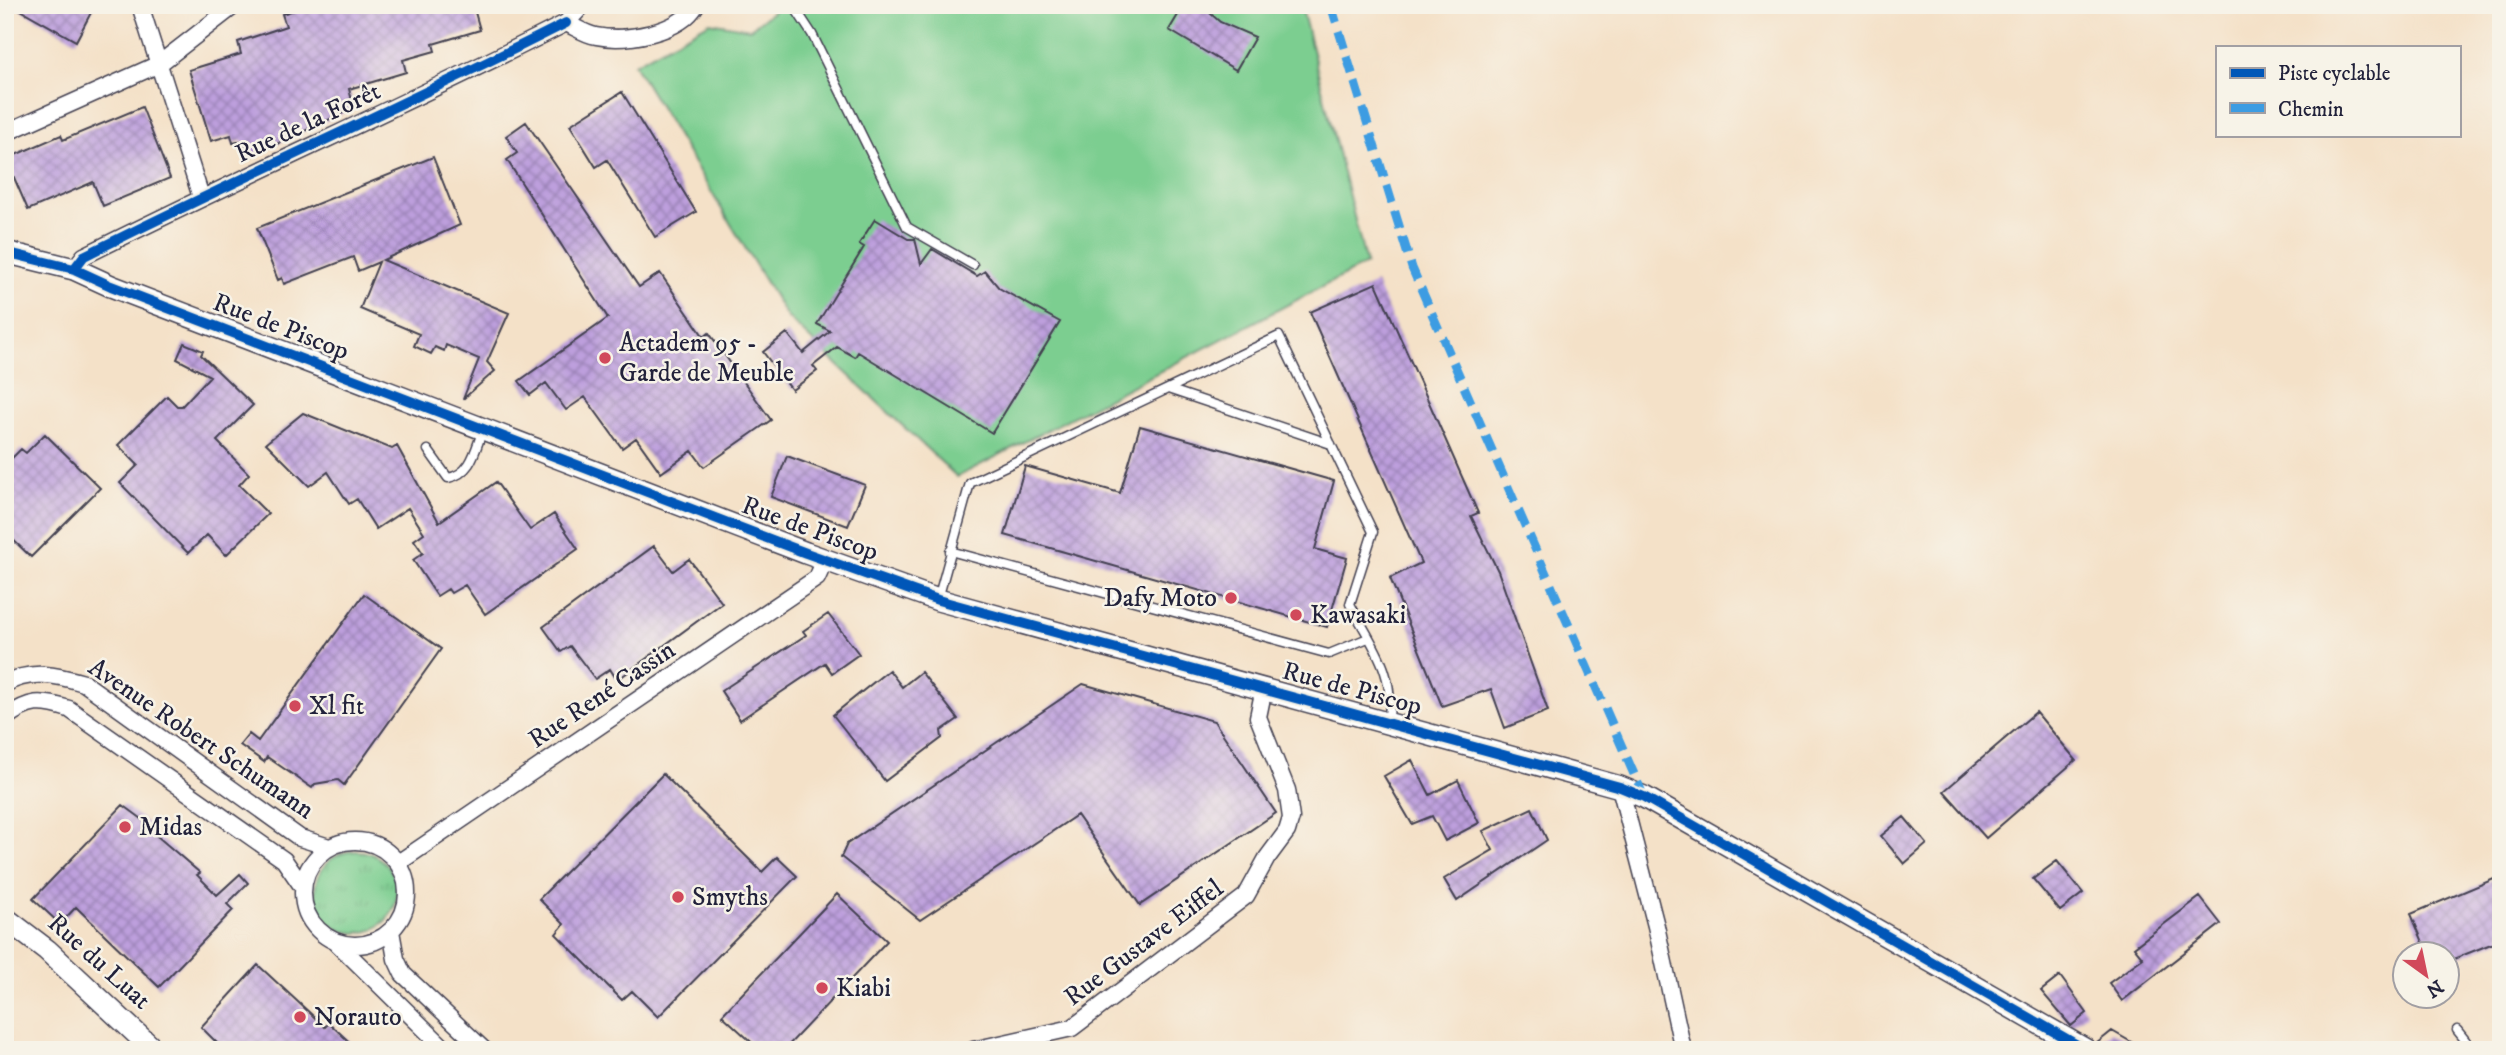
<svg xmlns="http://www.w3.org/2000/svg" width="2506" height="1055" viewBox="0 0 2506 1055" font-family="'IM FELL DW Pica',serif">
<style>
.grass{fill:url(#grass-tufts);stroke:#4f7866;stroke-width:2}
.park{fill:#7cce90;stroke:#4f7866;stroke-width:2}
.building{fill:url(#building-cross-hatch)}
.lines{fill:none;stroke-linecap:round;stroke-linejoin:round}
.lane-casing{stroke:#423f50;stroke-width:11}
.street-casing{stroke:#423f50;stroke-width:19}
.secondary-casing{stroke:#423f50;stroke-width:24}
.lane{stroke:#fff;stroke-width:8}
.street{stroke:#fff;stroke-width:16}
.secondary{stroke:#fff;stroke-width:21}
.quiet{stroke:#3c9ce2;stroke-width:9;stroke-dasharray:18 9;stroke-linecap:butt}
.cycleway-casing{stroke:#f7f3e8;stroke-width:15}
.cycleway{stroke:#0057b8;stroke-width:10}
.poi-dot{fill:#d1495b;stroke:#f7f3e8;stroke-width:2.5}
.labels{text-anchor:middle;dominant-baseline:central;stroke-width:5;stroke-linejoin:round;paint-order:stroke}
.street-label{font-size:26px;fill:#22223b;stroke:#f7f3e8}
.poi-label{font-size:26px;fill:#22223b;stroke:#f7f3e8;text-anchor:start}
</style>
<defs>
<pattern id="grass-tufts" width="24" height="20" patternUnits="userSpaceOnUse" patternTransform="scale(1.75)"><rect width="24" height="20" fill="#7cce90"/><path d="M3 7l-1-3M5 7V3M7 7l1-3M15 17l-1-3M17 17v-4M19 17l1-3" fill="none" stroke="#6bb17d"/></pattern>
<pattern id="building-cross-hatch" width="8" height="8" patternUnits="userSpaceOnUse" patternTransform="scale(1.75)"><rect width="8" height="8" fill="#bd9fdd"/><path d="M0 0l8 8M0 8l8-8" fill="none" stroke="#9981b4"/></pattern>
</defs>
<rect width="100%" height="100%" fill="#f7f3e8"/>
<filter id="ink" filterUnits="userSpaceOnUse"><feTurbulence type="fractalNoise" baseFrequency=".0143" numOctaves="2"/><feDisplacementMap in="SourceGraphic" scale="14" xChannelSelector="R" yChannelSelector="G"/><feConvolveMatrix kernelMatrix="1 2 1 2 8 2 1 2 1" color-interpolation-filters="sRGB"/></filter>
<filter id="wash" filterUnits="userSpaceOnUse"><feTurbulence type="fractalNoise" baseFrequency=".00686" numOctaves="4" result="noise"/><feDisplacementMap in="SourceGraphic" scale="28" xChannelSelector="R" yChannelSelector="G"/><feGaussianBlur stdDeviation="1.57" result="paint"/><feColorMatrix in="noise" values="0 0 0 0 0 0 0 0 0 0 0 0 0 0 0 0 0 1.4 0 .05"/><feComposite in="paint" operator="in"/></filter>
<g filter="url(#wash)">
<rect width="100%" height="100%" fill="#f4e1c8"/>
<path class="grass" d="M315 892a41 41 0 1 1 82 0a41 41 0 1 1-82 0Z"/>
<path class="park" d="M781 5H1301L1366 264 957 477 787 317 634 64 710 22 750 29Z"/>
<g id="blocks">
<path class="building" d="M12 5H95L76 41Z
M310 5H473L480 30 433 44 435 51 403 60 406 72 349 89 354 108 249 157 242 141 233 143 231 135 211 141 189 70 241 54 238 42 286 26 282 14Z
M1184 5H1201L1220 22 1255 37 1236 70 1169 30Z
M622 92 696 212 655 237 607 160 596 167 570 125Z
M142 107 170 178 103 206 93 182 28 210 6 159 61 135 63 140Z
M526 122 639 287 660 273 704 337 709 333 771 420 704 467 692 451 661 473 636 438 622 448 585 397 566 410 546 383 530 395 519 381 608 318 507 160 517 153 506 136Z
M433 157 460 225 383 260 509 313 487 362 495 371 463 399 479 359 446 345 444 351 435 347 431 354 414 346 419 334 360 309 379 262 358 271 353 257 284 284 282 278 278 280 257 228Z
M875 219 908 239H915L921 264 932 249 977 276 985 271 999 288 1060 322 992 433 858 352 855 357 837 347 813 366 817 371 792 390 763 352 787 333 803 353 830 331 817 324 864 247 859 244Z
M1376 283 1478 513 1471 516 1498 571 1548 711 1505 728 1491 689 1442 706 1390 578 1421 563 1310 312Z
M184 343 203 351 201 355 253 405 217 441 249 474 239 485 268 514 226 555 207 535 188 553 120 483 138 465 118 445 167 396 177 406H182L210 376 177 359Z
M303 413 392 449 397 446 439 522 496 482 530 530 554 514 578 549 485 614 465 585 451 593 448 589 437 596 413 560 423 553 414 540 424 533 408 508 376 529 357 499 349 504 328 472 309 486 266 443Z
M1140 426 1334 481 1315 549 1347 558 1327 627 1005 535 1025 466 1120 493Z
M45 434 100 488 31 557 5 532V465L21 449 26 453Z
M787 456 865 485 848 526 771 497Z
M654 546 673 571 689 559 722 603 617 680 610 669 595 679 570 646 561 652 543 627Z
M364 594 441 649 344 785 338 780 315 784 312 788 267 757 264 762 240 745 249 734 258 741Z
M828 614 859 654 832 673 825 663 740 720 721 691 806 635 803 631Z
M889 670 902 687 921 672 958 719 941 731 942 738 885 781 833 715Z
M1083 684 1214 721 1276 813 1140 905 1077 815 920 920 841 857 847 844Z
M2036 712 2076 760 1986 838 1944 791Z
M1412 760 1430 795 1458 780 1479 823 1445 841 1432 816 1412 824 1384 776Z
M663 774 762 872 777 857 797 876 658 1017 632 991 622 1000 556 934 564 924 539 899Z
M123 805 153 827 150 830 200 873 197 875 217 895 240 874 248 883 227 904 233 910 159 987 76 907 60 924 33 899Z
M1532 808 1547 840 1457 901 1444 879 1493 850 1483 831Z
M1904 817 1927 844 1904 864 1881 836Z
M2057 861 2083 893 2060 911 2033 879Z
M2501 876V940L2446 962V954H2428L2411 914Z
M837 894 887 941 784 1050H760L722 1015Z
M2200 897 2221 924 2122 1001 2109 983 2143 958 2134 947Z
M258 965 325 1027 329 1023 358 1050H224L201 1027Z
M2060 976 2087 1013 2071 1026 2041 991Z
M2112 1031 2145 1050H2109L2097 1043Z"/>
</g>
</g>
<g filter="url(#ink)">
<use href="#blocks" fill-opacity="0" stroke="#423f50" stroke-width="2"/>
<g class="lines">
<defs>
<path id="lane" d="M793 5 812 34 907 227 973 265
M1168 389 1331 444
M428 450 448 478C471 474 475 451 482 432
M950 551 1329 654 1368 638
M938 599 970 483 1279 336 1373 532 1350 604C1372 645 1397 674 1388 723
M2457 1030 2473 1050"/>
<path id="street" d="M140 5 201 197
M583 5 566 23C575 27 585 34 596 36 625 42 680 33 696 5
M5 133 159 64 235 5
M74 269 84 256C243 176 407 104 566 23
M5 684C30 669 57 675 84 683L300 838 329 847
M5 718C30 700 40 700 69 709L284 860 302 886
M1620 787 1656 926 1683 1050
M303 893a52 52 0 1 1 104 0a52 52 0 1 1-104 0Z
M398 863 817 578 825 560
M391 931 396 959 403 974 484 1050
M337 943 446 1050
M973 1050 1072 1028 1246 896 1267 858 1287 831 1291 818 1287 790 1258 717 1264 688"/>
<path id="secondary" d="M5 252 74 269 111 286 806 553 938 600 1620 787 1644 797 2086 1050
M5 918 47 950 154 1050"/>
</defs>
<use href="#lane" class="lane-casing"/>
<use href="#street" class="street-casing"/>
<use href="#secondary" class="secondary-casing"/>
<use href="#lane" class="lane"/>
<use href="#street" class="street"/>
<use href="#secondary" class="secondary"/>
<path class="quiet" d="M1331 5 1412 268 1644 797"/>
<defs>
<path id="cycleway" d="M5 252 74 269 111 286 806 553 938 600 1620 787 1644 797 2086 1050
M74 269 84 256C243 176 407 104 566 23"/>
</defs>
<use href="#cycleway" class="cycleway-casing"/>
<use href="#cycleway" class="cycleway"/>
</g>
</g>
<g class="poi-dot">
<circle cx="605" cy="358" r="7"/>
<circle cx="1231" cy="598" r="7"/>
<circle cx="1296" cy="615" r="7"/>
<circle cx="295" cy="706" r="7"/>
<circle cx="125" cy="827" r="7"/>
<circle cx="678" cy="897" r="7"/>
<circle cx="822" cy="988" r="7"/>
<circle cx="300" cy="1017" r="7"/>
</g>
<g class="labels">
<g class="street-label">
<text transform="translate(308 123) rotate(-25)">Rue de la Forêt</text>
<text transform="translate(281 327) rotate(21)">Rue de Piscop</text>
<text transform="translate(810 529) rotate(20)">Rue de Piscop</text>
<text transform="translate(1352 689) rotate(15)">Rue de Piscop</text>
<text transform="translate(602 695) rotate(-34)">Rue René Cassin</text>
<text transform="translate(201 739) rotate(34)">Avenue Robert Schumann</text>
<text transform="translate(1144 943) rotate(-37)">Rue Gustave Eiffel</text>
<text transform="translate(99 962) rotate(42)">Rue du Luat</text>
</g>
<g class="poi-label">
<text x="619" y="343">Actadem 95 -<tspan x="619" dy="30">Garde de Meuble</tspan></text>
<text x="1217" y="598" text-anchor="end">Dafy Moto</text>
<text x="1310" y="615">Kawasaki</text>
<text x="309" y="706">Xl fit</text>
<text x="139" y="827">Midas</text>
<text x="692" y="897">Smyths</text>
<text x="836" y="988">Kiabi</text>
<text x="314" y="1017">Norauto</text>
</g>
</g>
<rect width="2506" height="1055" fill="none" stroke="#f7f3e8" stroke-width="28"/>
<rect x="2216" y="46" width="245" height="91" fill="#f7f3e8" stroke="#a29fa3" stroke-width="2"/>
<rect x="2230" y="68" width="35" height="10" fill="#0057b8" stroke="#a29fa3" stroke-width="2"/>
<text x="2278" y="80" font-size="21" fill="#22223b">Piste cyclable</text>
<rect x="2230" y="103" width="35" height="10" fill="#3c9ce2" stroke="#a29fa3" stroke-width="2"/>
<text x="2278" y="116" font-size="21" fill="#22223b">Chemin</text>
<g transform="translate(2426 975) rotate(147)"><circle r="33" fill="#f7f3e8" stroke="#a29fa3" stroke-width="2"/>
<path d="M0-5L12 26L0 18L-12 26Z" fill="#d1495b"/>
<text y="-10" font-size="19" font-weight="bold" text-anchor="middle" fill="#22223b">N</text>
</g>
</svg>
